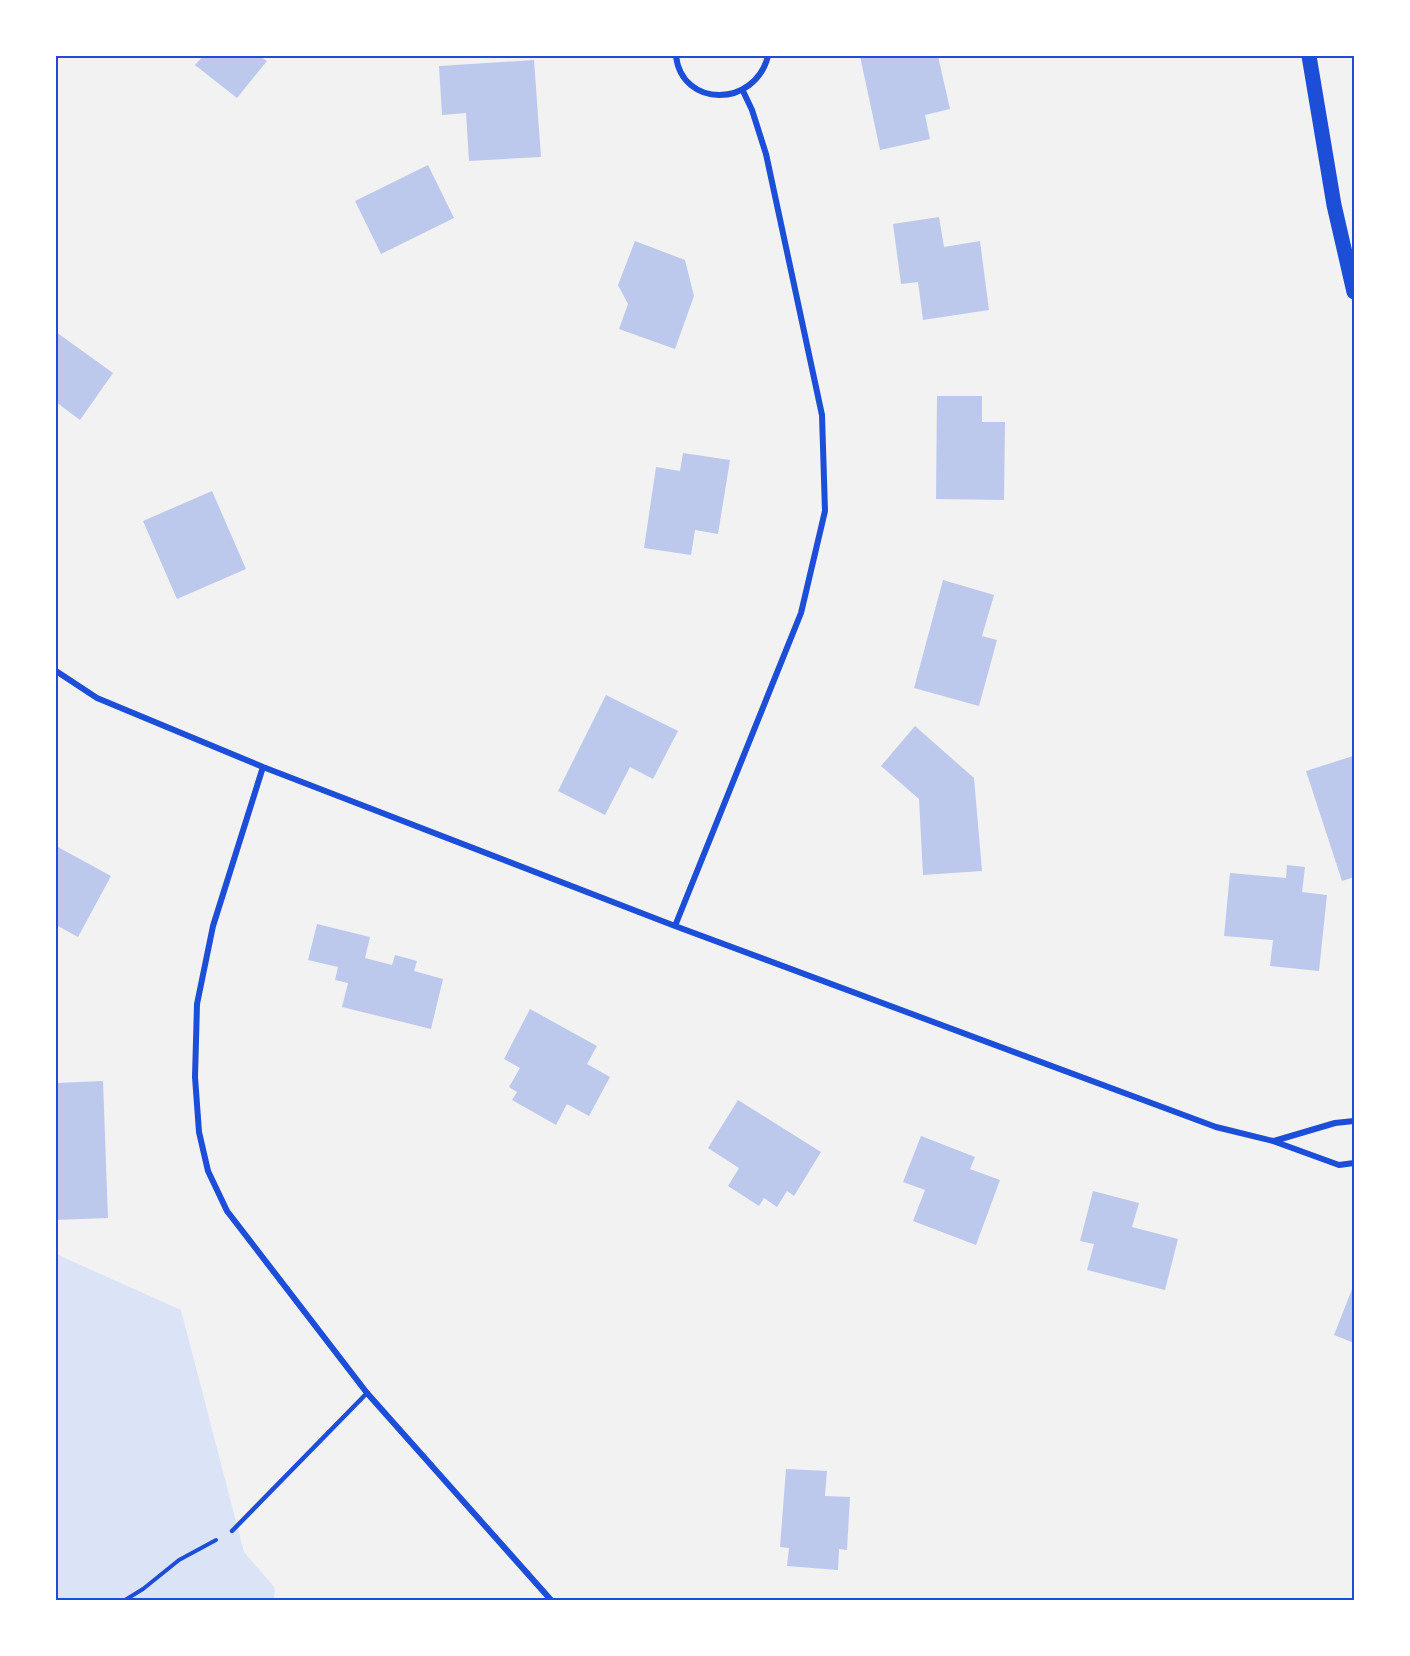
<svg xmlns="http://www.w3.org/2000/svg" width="1410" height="1656" viewBox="0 0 1410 1656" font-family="'DM Sans',sans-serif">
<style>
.green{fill:#dbe4f7}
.building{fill:#bdc9ec}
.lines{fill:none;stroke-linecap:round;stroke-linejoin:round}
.path{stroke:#1d4ed8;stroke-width:4}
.service{stroke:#1d4ed8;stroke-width:4.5}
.minor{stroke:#1d4ed8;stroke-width:6}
.primary{stroke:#1d4ed8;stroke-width:15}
.neatline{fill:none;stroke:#1d4ed8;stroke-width:2}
</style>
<rect width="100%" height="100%" fill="#f2f2f2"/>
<path class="green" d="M56 1254 181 1310 244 1552 275 1588 274 1600H56Z"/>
<path class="building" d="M203 56H260L267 61 237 98 195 65Z
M860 56H938L950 109 925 115 930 139 880 150Z
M534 60 541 157 469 161 466 113 442 115 439 66Z
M428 165 454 218 381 254 355 201Z
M939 217 944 247 980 241 989 310 923 320 918 282 901 284 893 224Z
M635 241 685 260 694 296 675 349 619 329 628 304 618 285Z
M56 332 113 373 80 420 56 402Z
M937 396H982V422H1005L1004 500 936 499Z
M683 453 730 460 718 534 695 530 691 555 644 548 656 467 680 471Z
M212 491 246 569 177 599 143 521Z
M943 580 994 595 982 636 997 640 979 706 914 688Z
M606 695 678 731 653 779 630 767 605 815 558 791Z
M915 726 974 778 982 871 923 875 919 799 881 766Z
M1353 756 1354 877 1342 881 1306 771Z
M56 846 111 876 78 937 56 925Z
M1287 865 1305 867 1302 892 1327 895 1319 971 1270 966 1273 940 1224 936 1230 873 1286 878Z
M317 924 370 937 365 958 392 965 395 955 417 961 414 971 443 979 431 1029 342 1007 348 983 335 980 338 967 308 960Z
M530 1009 597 1046 587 1064 610 1077 589 1116 567 1104 556 1125 512 1100 517 1092 509 1087 520 1068 504 1059Z
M103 1081 108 1218 56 1220V1083Z
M738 1100 821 1152 794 1196 787 1191 777 1207 764 1198 759 1206 728 1186 739 1168 708 1148Z
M921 1136 975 1157 970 1169 1000 1180 976 1245 913 1221 925 1190 903 1182Z
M1093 1191 1139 1203 1132 1227 1178 1239 1165 1290 1087 1270 1094 1244 1080 1241Z
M1354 1284V1343L1334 1335Z
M786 1469 827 1471 825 1496 850 1497 847 1550 839 1549 838 1570 787 1566 789 1548 780 1547Z"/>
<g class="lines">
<path class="path" d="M56 1600H57
M125 1600 143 1589 179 1560 216 1540"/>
<path class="service" d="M232 1531 367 1393"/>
<path class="minor" d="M676 56C682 108 755 108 768 56
M56 671 97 698 263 767 675 926 1216 1127 1273 1141 1339 1165 1354 1163
M263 767 213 926 197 1004 195 1077 199 1132 208 1171 227 1211 367 1393 551 1600
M675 926 801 613 825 511 822 415 766 154 752 110 743 91
M1274 1141 1335 1123 1354 1121"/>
<path class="primary" d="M1309 56 1334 205 1354 292"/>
</g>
<rect width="1410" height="1656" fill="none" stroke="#ffffff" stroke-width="114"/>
<rect x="57" y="57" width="1296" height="1542" class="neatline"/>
</svg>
